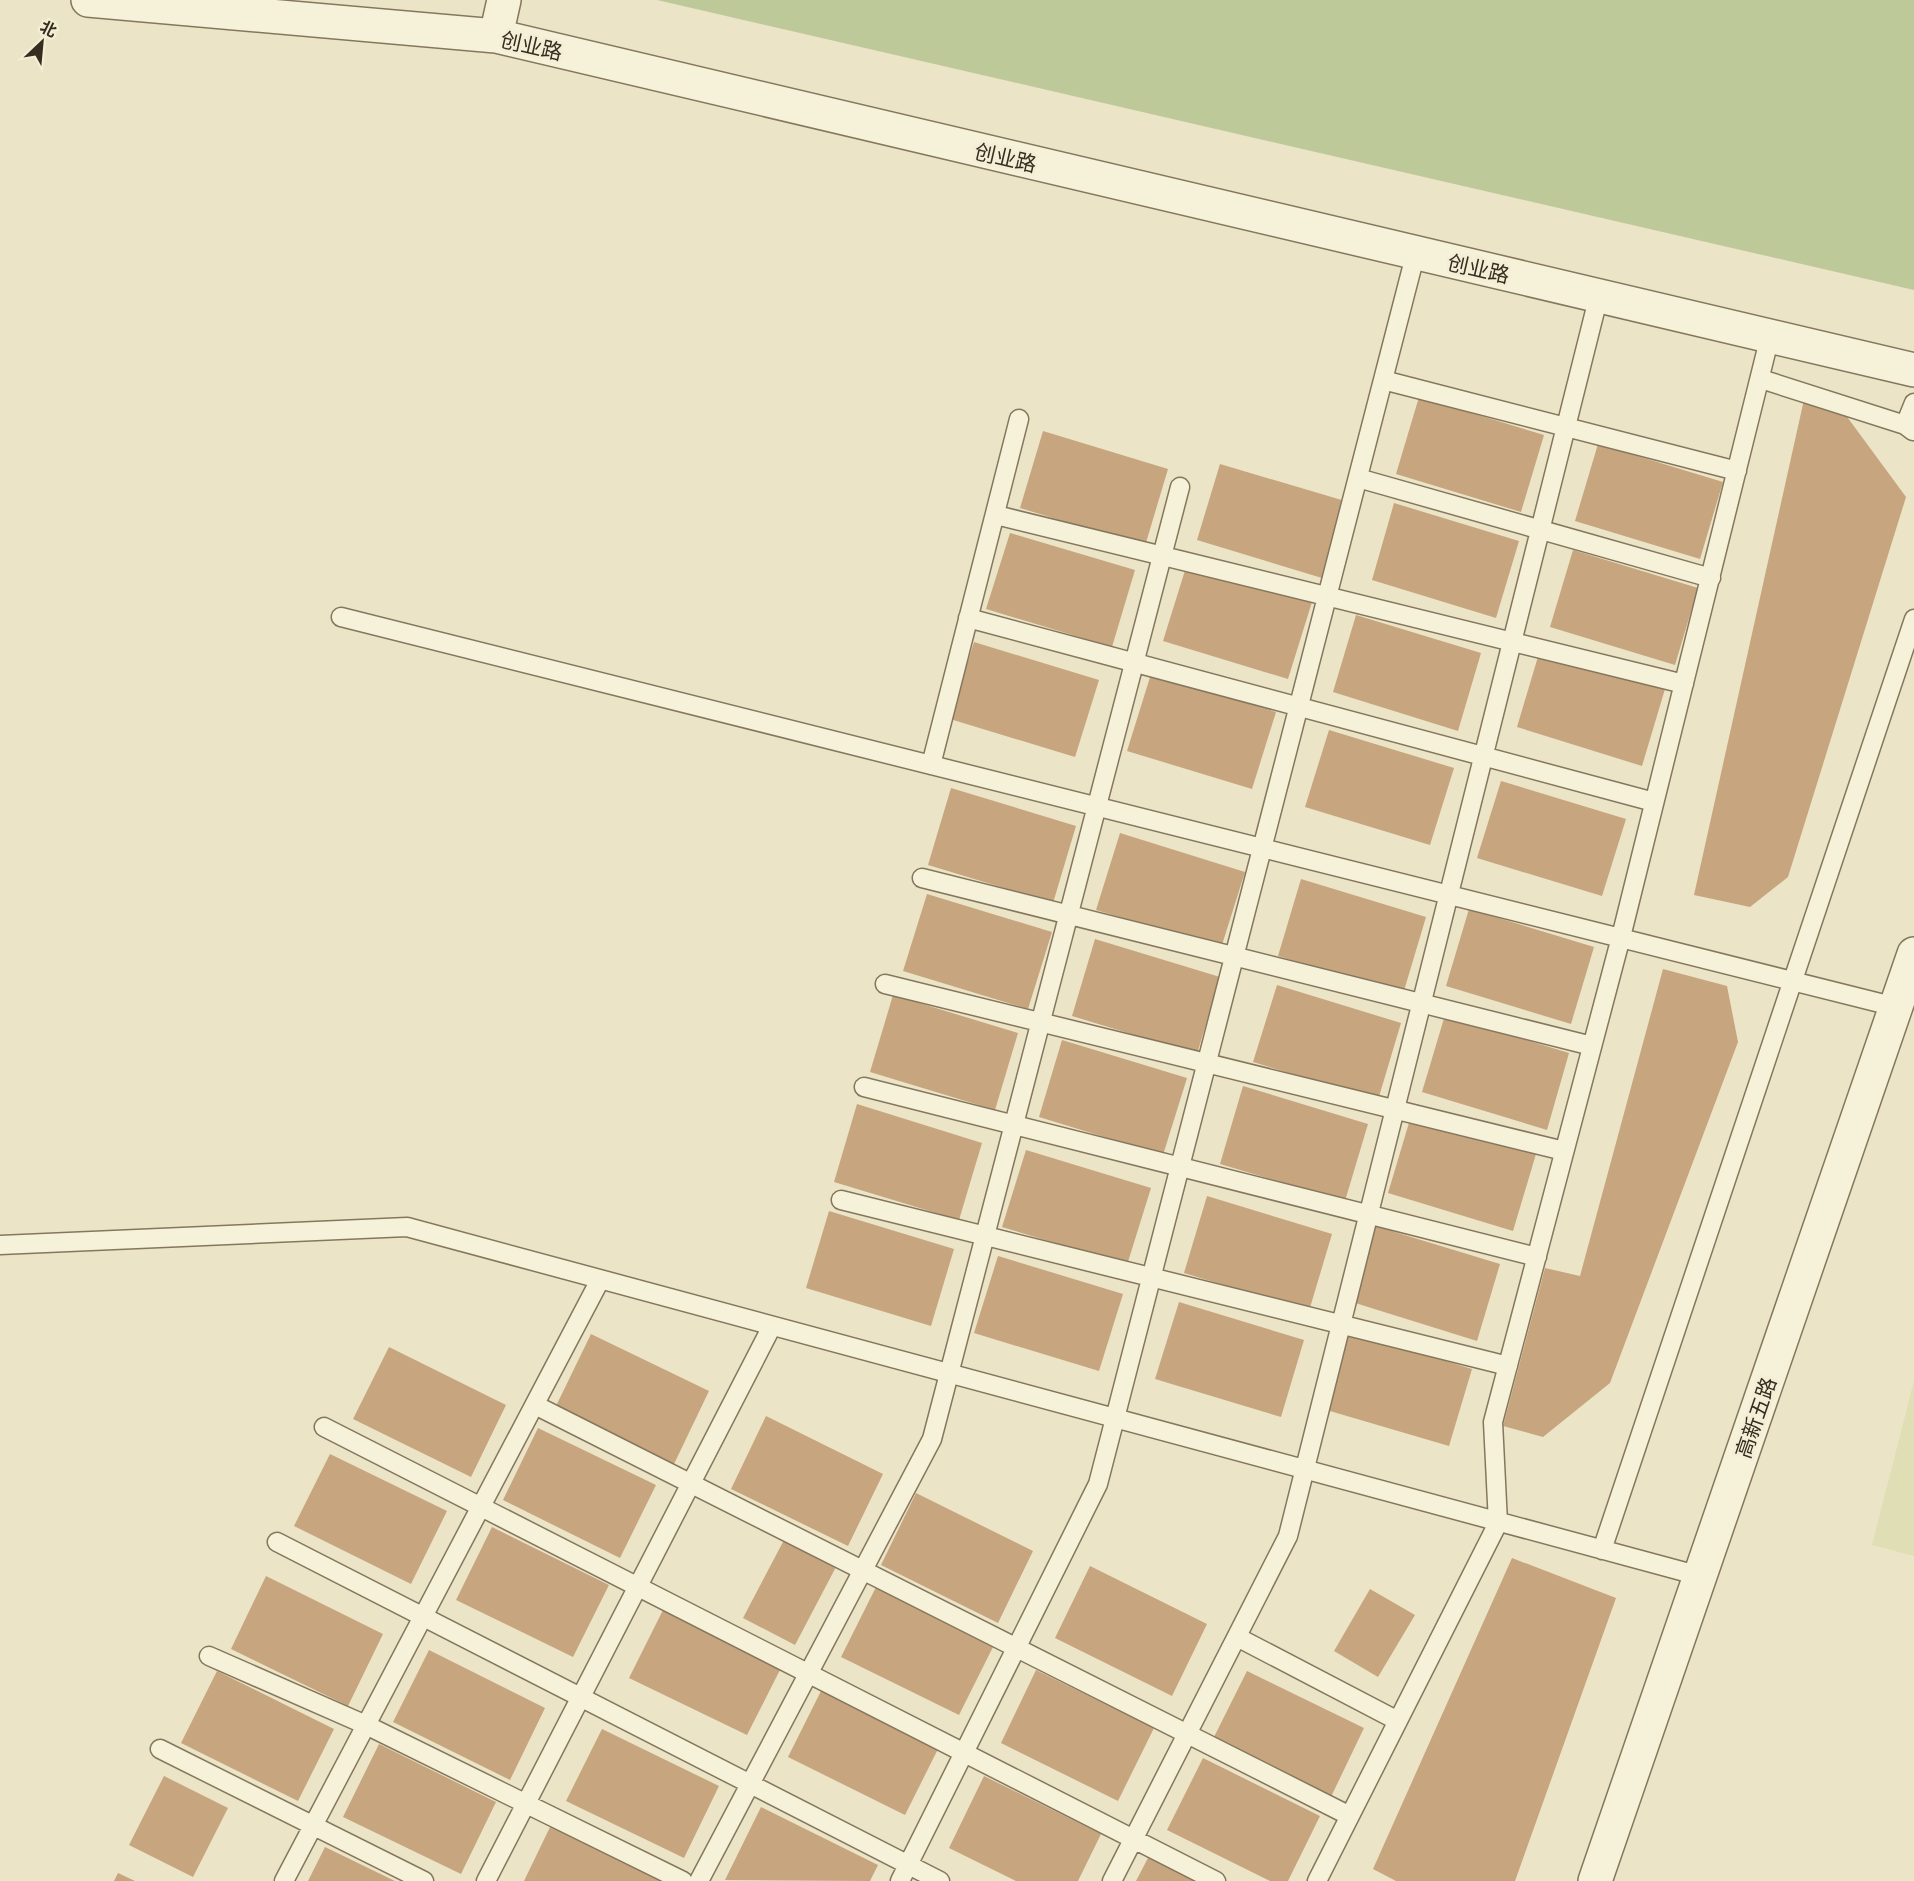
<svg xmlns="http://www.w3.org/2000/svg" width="1914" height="1881" viewBox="0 0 1914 1881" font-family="Literata,'Noto Sans SC',serif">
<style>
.farmland{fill:#e0deb4}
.green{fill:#bec99a}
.building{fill:#c7a57e}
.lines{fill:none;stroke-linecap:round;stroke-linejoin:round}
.service-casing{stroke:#85775d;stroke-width:21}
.minor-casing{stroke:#85775d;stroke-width:36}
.service{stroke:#f6f1d9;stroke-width:18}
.minor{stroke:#f6f1d9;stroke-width:33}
.labels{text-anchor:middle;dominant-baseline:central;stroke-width:6;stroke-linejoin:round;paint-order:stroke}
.street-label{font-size:21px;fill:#362d20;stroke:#f3eed5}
</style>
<rect width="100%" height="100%" fill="#ebe4c6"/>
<path class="farmland" d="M1914 1381V1556L1872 1545Z"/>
<path class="green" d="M657 0H1914V290Z"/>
<path class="building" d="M1805 395 1845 414 1906 497 1788 877 1750 907 1694 895Z
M1419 397 1544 435 1521 512 1396 474Z
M1043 431 1168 469 1145 546 1020 508Z
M1598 444 1723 482 1700 559 1575 521Z
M1220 464 1345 501 1322 578 1197 540Z
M1394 503 1519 541 1496 618 1372 580Z
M1010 533 1135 570 1112 647 986 609Z
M1573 550 1698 588 1675 665 1550 627Z
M1187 564 1312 602 1288 679 1163 641Z
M1356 615 1481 653 1458 731 1333 692Z
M974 642 1099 680 1075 757 950 719Z
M1540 650 1665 689 1642 766 1517 727Z
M1151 674 1276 712 1252 789 1127 751Z
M1329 730 1454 768 1430 845 1305 807Z
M1501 781 1626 819 1602 896 1477 858Z
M951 788 1076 826 1053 903 928 865Z
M1120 833 1245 872 1221 948 1096 910Z
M1301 879 1426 917 1403 994 1278 956Z
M927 894 1052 932 1028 1009 903 971Z
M1469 909 1594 947 1571 1024 1446 986Z
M1095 939 1220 977 1197 1054 1072 1016Z
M1663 969 1727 986 1738 1042 1610 1383 1543 1437 1503 1426 1545 1268 1580 1276Z
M1277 985 1401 1023 1378 1100 1253 1062Z
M893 995 1018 1033 995 1110 870 1072Z
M1445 1015 1569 1053 1547 1130 1422 1092Z
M1062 1040 1187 1078 1163 1155 1039 1117Z
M1243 1086 1368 1124 1345 1201 1220 1164Z
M857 1104 982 1143 959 1220 834 1182Z
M1411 1116 1536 1154 1513 1231 1388 1193Z
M1026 1150 1151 1188 1127 1265 1002 1227Z
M1207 1196 1332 1234 1309 1311 1184 1273Z
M829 1211 954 1249 931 1326 806 1288Z
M1375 1226 1500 1264 1477 1341 1352 1302Z
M998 1256 1123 1294 1099 1371 974 1333Z
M1179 1302 1304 1340 1281 1417 1155 1379Z
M1347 1331 1472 1369 1449 1446 1323 1409Z
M591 1334 709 1391 674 1464 556 1406Z
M389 1347 506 1405 471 1477 353 1419Z
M766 1416 883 1474 848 1546 731 1489Z
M538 1428 656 1485 620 1558 503 1500Z
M330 1454 447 1511 411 1584 294 1526Z
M916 1493 1033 1551 998 1623 881 1565Z
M492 1527 609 1585 573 1657 456 1600Z
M784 1540 836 1567 795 1645 743 1618Z
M1512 1558 1616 1598 1515 1881H1396L1373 1869Z
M1090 1566 1207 1624 1172 1696 1055 1638Z
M266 1576 383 1634 348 1706 231 1649Z
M877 1585 995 1643 959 1715 841 1657Z
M1370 1589 1415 1615 1378 1677 1334 1651Z
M665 1606 783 1664 747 1735 629 1678Z
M429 1650 545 1708 510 1780 393 1722Z
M1036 1670 1154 1728 1118 1801 1001 1743Z
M217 1671 334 1729 298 1801 181 1743Z
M1247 1671 1364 1728 1329 1801 1211 1743Z
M824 1685 941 1743 905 1815 788 1757Z
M602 1729 719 1786 684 1858 566 1801Z
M379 1744 496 1802 461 1874 343 1817Z
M1203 1758 1320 1816 1288 1881H1270L1167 1830Z
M164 1776 228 1808 193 1877 129 1845Z
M984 1776 1101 1834 1078 1881H1016L949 1848Z
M761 1807 878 1865 870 1881 725 1880Z
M552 1823 672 1881H524Z
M325 1847 395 1881H308Z
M1149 1856 1199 1881H1136Z
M118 1873 135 1881H114Z"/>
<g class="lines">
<defs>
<path id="service" d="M1761 379 1905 425
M1383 380 1737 471
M1913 431 1905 425 1914 403
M1358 478 1711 578
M996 515 1684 684
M341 617 1896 1007
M968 618 1654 802
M931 765 1019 419
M922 878 1592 1046
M885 984 1564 1151
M864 1087 1537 1257
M841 1200 1508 1366
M0 1245 407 1227 1700 1576
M535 1405 1350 1816
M324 1427 1216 1881
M277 1542 940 1881
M1602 1550 1914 619
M1237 1637 1398 1721
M209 1656 366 1725 683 1881
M160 1749 424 1881
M284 1881 600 1280
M486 1881 772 1326
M699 1881 932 1439 1180 487
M900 1881 1098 1484 1416 252
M1112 1881 1288 1536 1599 295
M1317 1881 1498 1523 1493 1422 1621 937 1770 336"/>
<path id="minor" d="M88 0 496 36 1914 370
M496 36 504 0
M1595 1881 1914 954"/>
</defs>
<use href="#service" class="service-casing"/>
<use href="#minor" class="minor-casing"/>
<use href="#service" class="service"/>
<use href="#minor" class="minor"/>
</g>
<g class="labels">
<g class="street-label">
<text transform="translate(532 44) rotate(13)">创业路</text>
<text transform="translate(1006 156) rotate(13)">创业路</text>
<text transform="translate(1479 267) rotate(13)">创业路</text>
<text transform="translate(1754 1417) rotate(-71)">高新五路</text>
</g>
</g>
<g transform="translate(42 42) rotate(26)" stroke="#f3eed5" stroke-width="4.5" paint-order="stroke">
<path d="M0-4.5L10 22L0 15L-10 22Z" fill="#362d20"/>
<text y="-9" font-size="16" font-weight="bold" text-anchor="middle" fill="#362d20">北</text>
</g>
</svg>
